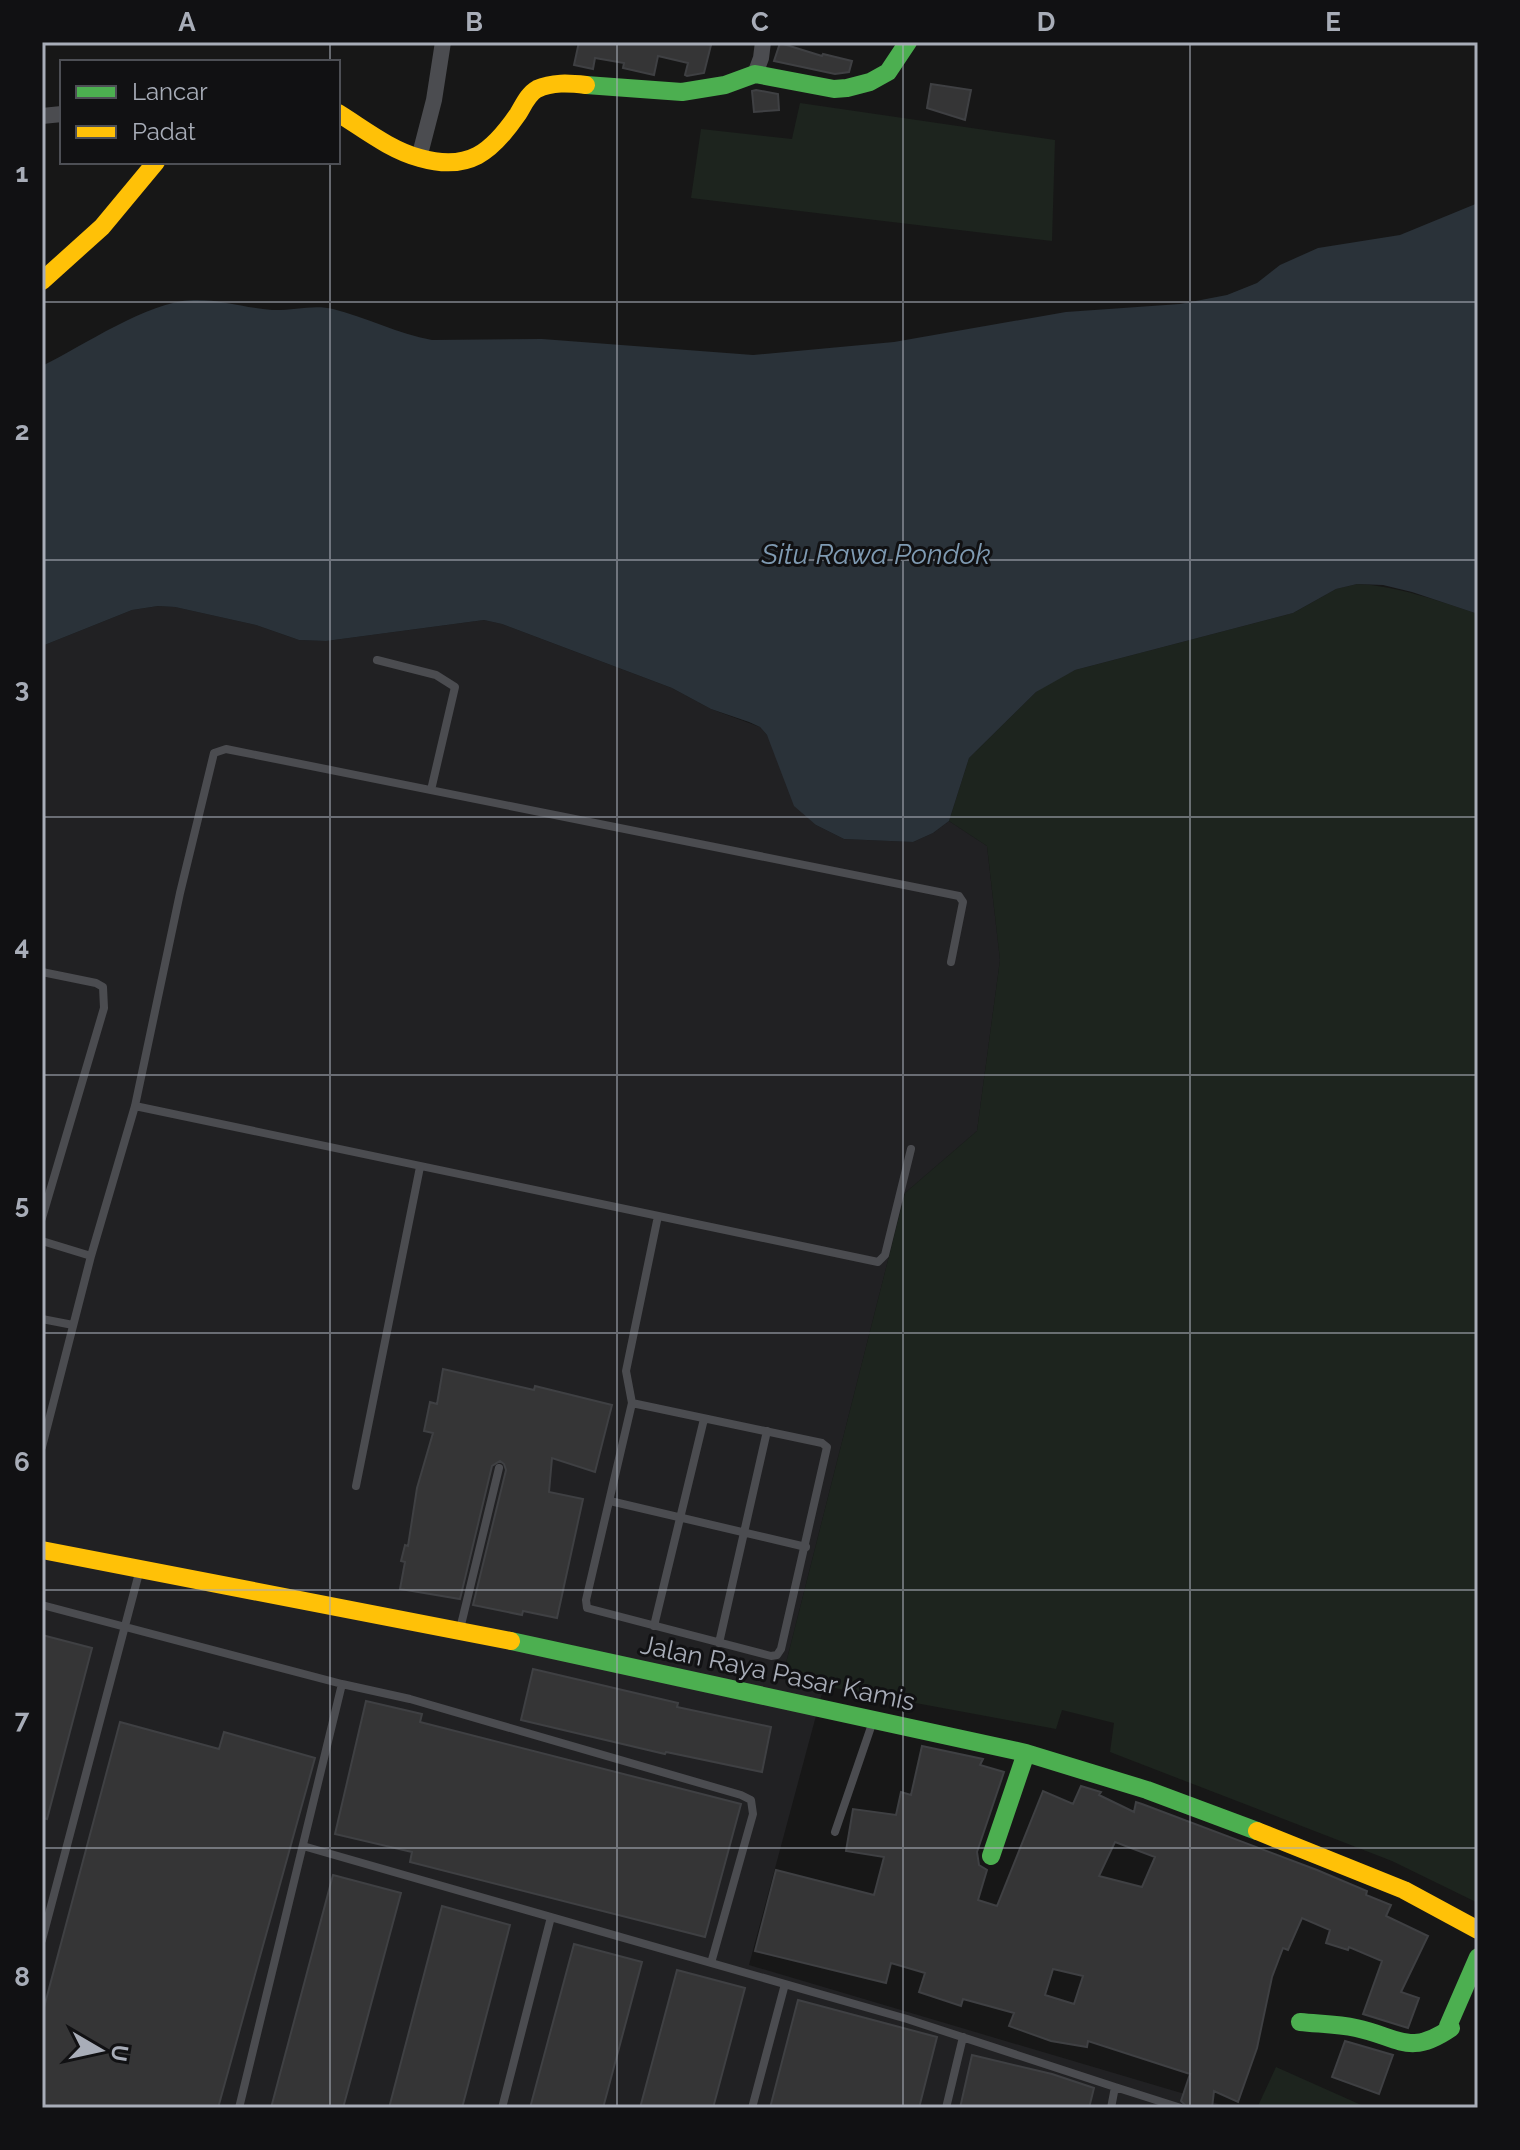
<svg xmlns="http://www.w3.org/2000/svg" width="1520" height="2150" viewBox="0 0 1520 2150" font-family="Raleway,sans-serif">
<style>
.built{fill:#212123}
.green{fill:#1d241e}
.water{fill:#2a3239}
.building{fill:#353536;stroke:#3f4043;stroke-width:2;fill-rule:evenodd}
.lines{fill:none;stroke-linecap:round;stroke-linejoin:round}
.lane{stroke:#4b4c50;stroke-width:8}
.street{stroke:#4b4c50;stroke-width:16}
.fast{stroke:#4caf50;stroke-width:18}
.slow{stroke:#ffc107;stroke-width:18}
.grid{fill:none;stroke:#a8adb8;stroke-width:2;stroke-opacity:0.55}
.labels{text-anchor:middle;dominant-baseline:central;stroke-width:6;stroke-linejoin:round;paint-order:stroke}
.street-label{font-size:26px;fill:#a8adb8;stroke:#111113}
.water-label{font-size:28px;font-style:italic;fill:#7f9bb3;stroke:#111113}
.neatline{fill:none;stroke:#a8adb8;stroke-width:3}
.grid-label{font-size:26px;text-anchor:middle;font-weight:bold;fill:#a8adb8}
</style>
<rect width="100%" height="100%" fill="#171717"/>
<path class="built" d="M158 606 175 607 256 625 299 640 326 641 484 620 502 624 672 688 711 709 760 727 767 735 816 825 844 839 913 842 933 833 949 821 987 846 1000 960 977 1131 905 1193 784 1671 824 1686 749 1965 1232 2108H42V646L132 610Z"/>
<path class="green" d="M800 103 1055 140 1052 241 691 198 701 129 792 139Z
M1357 584C1399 586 1438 601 1478 614V1903L1392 1861 1110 1752 1114 1723 1062 1710 1056 1729 824 1686 784 1671 905 1193 977 1131 1000 960 987 846 949 821 969 758 1036 692 1055 679 1075 670 1293 613 1336 589Z
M1276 2067 1368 2108H1257Z"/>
<path class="water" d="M1478 203V614L1412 592 1383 585 1357 584 1336 589 1293 613 1075 670 1036 692 969 758 949 821 933 833 913 842 844 839 816 825 794 806 767 735 760 727 749 722 711 709 672 688 502 624 484 620 326 641 299 640 256 625 175 607 158 606 132 610 42 646V366C85 345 146 302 193 300 219 299 245 308 272 310 291 311 314 304 333 309 366 317 398 334 432 340L542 339 753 355 894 342 1066 312 1180 304 1227 295 1257 283 1280 265 1318 248 1400 235Z"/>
<path class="building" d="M579 42H698L711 45 704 73 687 76 685 75 688 63 658 56 654 75 623 68 624 63 595 58 593 69 574 65Z
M780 43 822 56 823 54 852 61 849 72 835 74 774 61Z
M931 84 971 90 965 120 927 108Z
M756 90 778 94 779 110 754 112 752 91Z
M443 1369 534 1390 535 1386 612 1405 595 1472 552 1458 549 1492 583 1499 557 1618 523 1611 522 1615 473 1605 506 1470 504 1464 500 1461 492 1466 460 1599 400 1589 405 1562 401 1561 405 1545 408 1546 417 1488 433 1433 424 1431 430 1402 437 1404Z
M42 1635 92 1648 47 1819 42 1818Z
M533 1669 678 1703 677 1707 771 1727 762 1772 666 1752 665 1754 521 1720Z
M366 1701 422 1714 420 1722 741 1804 705 1937 410 1862 412 1852 335 1834Z
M120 1722 219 1749 224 1732 315 1758 218 2108H42V2015Z
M922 1746 983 1759 980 1765 1004 1772 977 1852 979 1865 987 1870 978 1900 997 1906 1043 1791 1073 1804 1081 1786 1101 1792 1099 1795 1134 1812 1136 1802 1142 1804 1317 1870 1367 1891 1366 1895 1391 1905 1386 1916 1428 1936 1401 1992 1419 1998 1408 2028 1363 2014 1382 1961 1349 1947 1348 1950 1326 1943 1330 1930 1302 1918 1288 1950 1283 1948 1272 1977 1257 2048 1238 2102 1214 2091 1212 2108H1188L1181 2101 1190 2074 1088 2041 1087 2047 1051 2041 1009 2026 1014 2013 963 1999 961 2006 919 1992 925 1973 891 1963 886 1983 755 1951 776 1870 874 1895 884 1857 846 1851 853 1809 896 1815 901 1792 911 1795ZM1115 1842 1155 1857 1142 1887 1099 1876ZM1053 1969 1083 1976 1074 2004 1045 1995Z
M333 1875 401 1893 343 2108H271Z
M442 1906 510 1925 462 2108H389Z
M574 1944 642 1962 603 2108H530Z
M677 1970 745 1988 713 2108H640Z
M798 2000 937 2037 919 2108H770Z
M1345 2041 1393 2055 1379 2094 1332 2077Z
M972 2055 1052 2074 1094 2088 1089 2108H960Z"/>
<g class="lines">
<path class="lane" d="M377 660 436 675 455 687 431 790
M42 972 96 983 103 987 104 1008 42 1218
M135 1106 878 1262 885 1255 911 1149
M42 1241 91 1256
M42 1319 73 1325
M632 1403 822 1443 827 1447 781 1649 777 1655 771 1656 587 1608 586 1600 632 1403 626 1371 658 1216
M42 1447 91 1256 135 1106 180 893 214 753 226 749 959 896 963 902 951 962
M356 1486 420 1167
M610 1501 806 1547
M42 1605 342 1684 410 1699 741 1795 751 1800 753 1814 711 1963
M654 1626 704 1419
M460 1629 499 1468
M719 1643 767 1431
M835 1832 872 1724
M303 1846 907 2019 1115 2087 1111 2108
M42 1940 139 1573
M1115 2087 1181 2108
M239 2108 342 1684
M502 2108 551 1917
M752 2108 785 1984
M946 2108 963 2037"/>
<path class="street" d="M755 74 761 58 763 42
M42 116 62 114
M419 158 434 100 443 42"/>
<path class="fast" d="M586 85 682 92 725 85 755 74 834 89 847 88 870 82 888 72 908 42
M511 1641 1026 1753 1147 1790 1257 1831
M991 1856 1026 1753
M1300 2022C1319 2024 1338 2024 1356 2028 1399 2037 1409 2057 1451 2028L1448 2026 1478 1957"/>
<path class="slow" d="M338 113C364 129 390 150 420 158 469 172 492 152 518 114 523 106 528 94 537 89 552 82 569 83 586 85
M42 281 102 227 156 162
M42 1550 511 1641
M1257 1831 1404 1890 1478 1930"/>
</g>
<path class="grid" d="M330 42V62M617 42V2108M903 42V2108M1190 42V2108M330 162V2108M42 302H1478M42 560H1478M42 817H1478M42 1075H1478M42 1333H1478M42 1590H1478M42 1848H1478"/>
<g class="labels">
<g class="street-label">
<text transform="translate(778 1673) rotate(12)">Jalan Raya Pasar Kamis</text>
</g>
<g class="water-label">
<text x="876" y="554">Situ Rawa Pondok</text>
</g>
</g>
<rect width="1520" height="2150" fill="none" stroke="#111113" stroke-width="88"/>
<rect x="60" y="60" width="280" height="104" fill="#111113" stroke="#4d4f55" stroke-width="2"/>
<rect x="76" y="86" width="40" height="12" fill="#4caf50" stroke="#4d4f55" stroke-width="2"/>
<text x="132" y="100" font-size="24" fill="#a8adb8">Lancar</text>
<rect x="76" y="126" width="40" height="12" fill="#ffc107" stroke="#4d4f55" stroke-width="2"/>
<text x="132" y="140" font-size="24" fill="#a8adb8">Padat</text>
<g transform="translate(100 2050) rotate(99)" stroke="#111113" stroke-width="6" paint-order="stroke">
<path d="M0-6L14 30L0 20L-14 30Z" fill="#a8adb8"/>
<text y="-12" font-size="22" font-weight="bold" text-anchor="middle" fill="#a8adb8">U</text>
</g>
<rect x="44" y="44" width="1432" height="2062" class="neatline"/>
<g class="grid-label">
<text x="187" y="31">A</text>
<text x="474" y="31">B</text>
<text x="760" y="31">C</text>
<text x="1046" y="31">D</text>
<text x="1333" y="31">E</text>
<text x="22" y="182">1</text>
<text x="22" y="440">2</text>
<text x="22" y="697">3</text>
<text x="22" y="955">4</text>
<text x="22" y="1213">5</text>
<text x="22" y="1471">6</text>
<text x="22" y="1728">7</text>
<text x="22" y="1986">8</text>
</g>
</svg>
